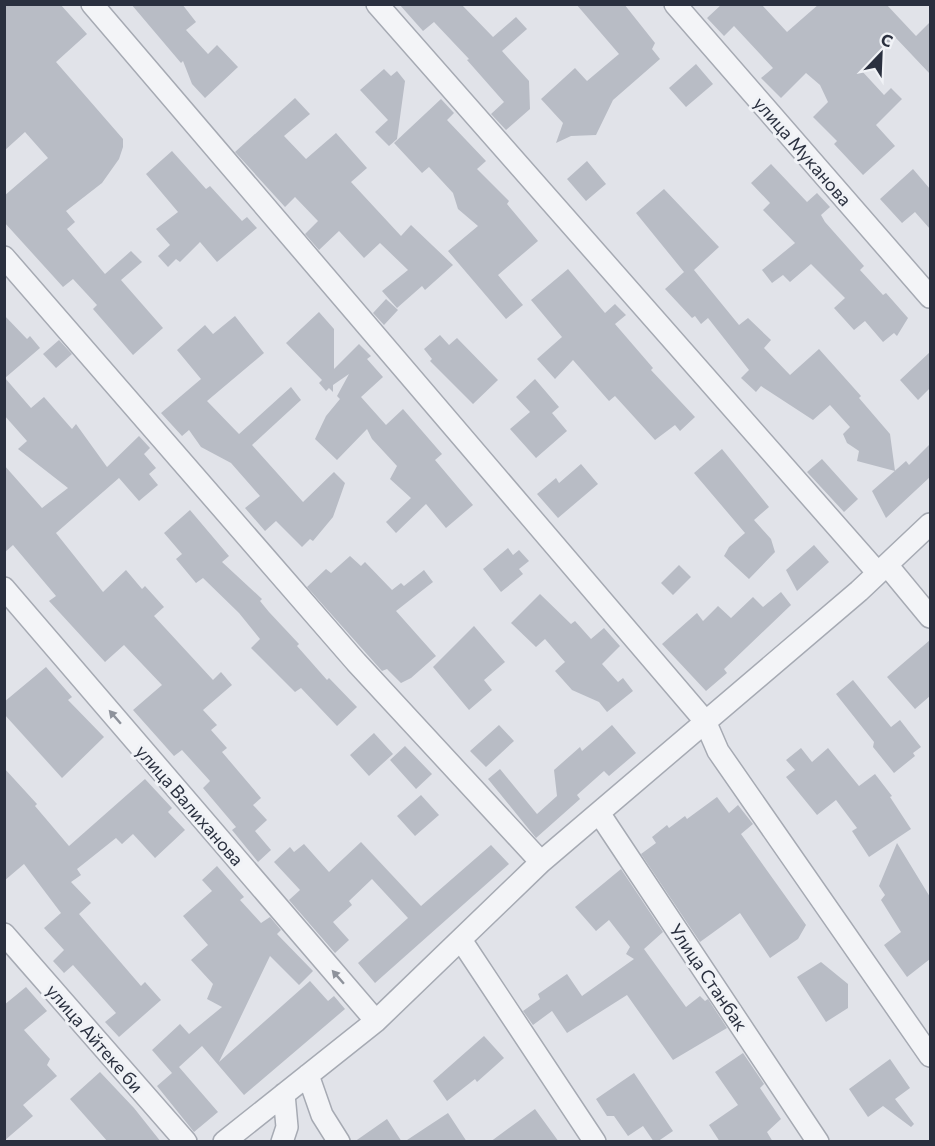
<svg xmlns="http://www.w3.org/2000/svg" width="935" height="1146" viewBox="0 0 935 1146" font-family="Commissioner,sans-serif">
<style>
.building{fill:#b8bcc5}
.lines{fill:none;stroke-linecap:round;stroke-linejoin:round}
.minor-casing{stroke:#a6aab3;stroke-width:24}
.minor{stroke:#f3f4f7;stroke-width:21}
.oneway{fill:#8e929b}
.labels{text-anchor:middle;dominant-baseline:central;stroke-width:6;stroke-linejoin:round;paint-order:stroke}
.street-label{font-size:18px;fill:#2a303f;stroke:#f0f2f6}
</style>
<rect width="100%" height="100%" fill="#e1e3e9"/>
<path class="building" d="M4 4H60L87 34 56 62 123 139V147L119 159 102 183 66 211 75 222 67 229 105 274 131 251 142 262 121 280 163 328 133 355 93 309 97 305 73 279 63 287 4 222V196L48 158 25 132 4 151Z
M131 4H182L196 22 186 30 208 54 217 45 238 67 205 98 192 84 183 61 181 63Z
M399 4H461L493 37 516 17 527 29 502 51 529 81 530 109 506 130 491 114 504 102 467 60 469 59 434 22 423 31Z
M576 4H624L655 43 652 49 660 59 613 100 596 135 571 136 556 143 563 123 541 99 575 68 587 81 619 54Z
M722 4H761L787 32 819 4H886L916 36 930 22V74L895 37 861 70 884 95 891 88 902 99 876 125 895 146 863 175 834 144 837 141 813 117 828 102 820 85 806 73 781 98 761 78 773 68 734 26 724 36 707 18Z
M696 64 713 84 686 107 669 88Z
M384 69 391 76 397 71 405 81 397 139 389 146 375 132 388 120 360 90Z
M295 98 310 114 284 136 306 159 336 133 367 168 351 182 401 236 411 225 453 265 425 290 422 286 397 308 382 291 408 270 380 243 364 258 339 231 319 250 305 234 318 221 295 197 285 207 235 152Z
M441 99 454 113 447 120 486 161 477 169 509 201 507 204 538 241 498 275 523 305 506 319 448 251 478 226 458 209 453 193 429 167 422 173 394 143Z
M172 151 206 189 210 186 242 221 247 217 257 228 217 262 200 242 180 262 176 259 168 267 158 256 170 245 156 229 178 212 146 174Z
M587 161 606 184 586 201 567 179Z
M771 164 807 202 817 193 830 207 821 215 825 222 864 266 860 270 883 295 886 293 908 318 897 336 894 333 883 342 865 321 854 330 834 308 845 298 811 264 790 282 783 275 772 283 762 270 795 243 763 210 770 203 751 183Z
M913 169 930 189V229L915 212 902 223 880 199Z
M664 189 719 247 694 270 739 325 748 318 771 340 764 348 790 375 819 349 861 396 859 398 890 434 895 471 857 461 859 451 847 443 843 434 850 427 830 405 813 420 761 386 756 392 741 378 749 370 708 318 701 324 695 316 692 318 665 289 684 272 636 213Z
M568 269 605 313 615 304 626 315 615 324 653 368 651 370 695 417 680 431 675 425 655 440 615 396 609 401 573 360 555 379 537 359 562 337 531 300Z
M386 299 398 310 384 325 373 313Z
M319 312 334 329V369L359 344 371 356 367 359 383 377 361 397 386 425 403 409 442 454 435 460 473 505 446 528 426 504 396 533 386 522 411 498 390 479 397 466 372 439 367 429 337 460 315 439 326 416 340 399 337 396 349 374 333 385V392L329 388 326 391 319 383 322 380 286 343Z
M4 315 27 339 30 336 40 348 5 378 31 408 44 397 72 429 76 424 107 467 139 436 150 448 144 454 156 468 149 474 158 485 139 501 119 478 56 533 103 592 126 570 142 589 145 586 164 607 154 616 213 680 221 672 232 685 203 710 217 725 211 730 227 748 222 752 261 798 253 805 267 820 255 831 271 850 258 862 232 830 236 827 203 788 210 781 182 750 174 756 133 710 162 685 124 645 105 662 49 601 56 596 13 545 4 553V465L42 508 68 488 18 449 27 441 4 415Z
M235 316 264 353 207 401 239 434 291 387 301 400 252 445 303 502 334 472 345 483 333 517 313 541 310 539 302 547 276 521 265 531 245 508 260 496 231 463 201 447 189 430 182 436 161 413 201 379 177 350 205 325 213 334Z
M440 335 449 345 457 338 498 380 473 404 430 361 432 359 424 349Z
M59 340 72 354 56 368 43 354Z
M930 352V388L918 400 900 380Z
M535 379 559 407 552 413 567 431 536 458 510 429 530 412 516 397Z
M930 444V477L886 518 872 491 906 461 909 465Z
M722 449 769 507 754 520 771 539 775 552 749 579 724 556 729 547 745 533 694 473Z
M822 459 858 499 844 512 807 472Z
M581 464 598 484 558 518 537 494 556 478 559 483Z
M190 510 229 556 222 562 262 599 260 601 269 612 299 644 297 646 327 680 329 678 357 707 337 726 301 688 295 692 251 648 260 639 239 613 203 578 196 583 176 559 182 554 164 533Z
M814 545 829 562 797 591 786 570Z
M508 548 513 555 519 550 529 561 519 569 523 574 501 592 483 569Z
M350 556 361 566 365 562 392 590 401 583 404 586 424 570 433 582 396 611 436 656 411 678 401 683 387 669 382 671 307 587 326 569 331 573Z
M679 565 691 577 673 595 661 583Z
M781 592 791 605 724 669 727 673 706 691 662 644 697 613 703 621 718 606 731 618 753 597 763 607Z
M540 594 571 624 575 621 591 639 604 628 620 646 602 664 618 682 623 678 633 691 607 712 599 702 572 690 555 671 565 662 545 639 536 647 511 623Z
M474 626 505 662 484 680 492 690 469 710 433 667Z
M930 640V696L915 709 887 677Z
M46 667 72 697 68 700 104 737 62 778 4 714V702Z
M853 680 891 727 900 720 921 747 913 753 915 756 894 773 873 747 874 742 836 694Z
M499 725 514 741 486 767 470 751Z
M612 725 636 753 609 776 604 771 577 795 580 799 536 838 488 779 500 769 537 814 557 796 554 770 580 747 582 751Z
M374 733 393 754 369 776 350 755Z
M405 746 432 774 416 789 390 760Z
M801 748 812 762 828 748 859 786 875 774 892 796 890 797 911 829 869 857 852 831 857 828 836 800 817 815 786 777 795 770 786 760Z
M4 768 37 804 35 806 69 846 145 779 172 808 168 812 185 830 155 858 133 834 122 844 116 838 77 869 81 875 71 882 91 903 79 914 141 986 145 982 161 1000 119 1037 105 1022 116 1013 73 965 64 973 53 961 64 950 44 928 61 913 24 864 4 881Z
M421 795 439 815 415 836 397 816Z
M717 797 729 813 738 805 753 824 741 834 806 925 798 939 770 958 740 913 700 942 641 854 656 843 652 837 667 825 669 828 685 816 687 819Z
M361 842 421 906 491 845 509 864 375 983 358 963 408 918 372 879 349 901 352 905 333 922 349 940 335 953 289 900 300 890 274 862 290 847 294 852 304 844 329 872Z
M897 843 930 897V959L907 977 884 945 901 932 881 900 885 895 879 886Z
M217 866 244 897 240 900 261 923 270 917 281 930 277 934 313 971 299 985 270 956 219 1062 310 981 328 1001 334 996 345 1009 244 1095 202 1046 179 1067 218 1112 194 1132 157 1086 172 1073 152 1050 180 1024 189 1034 222 1007 207 999 213 984 191 960 208 945 183 916 212 891 202 880Z
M621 869 663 932 644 949 686 1007 700 996 705 1001 708 999 727 1028 673 1060 627 995 567 1033 552 1011 533 1025 523 1011 540 999 538 994 567 974 582 996 634 959 626 954 630 947 609 920 596 931 575 907Z
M821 962 848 984V1008L826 1022 797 977Z
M26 987 47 1011 24 1030 50 1059 47 1065 57 1076 23 1105 33 1116 4 1141V1005Z
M484 1036 504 1058 477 1082 475 1079 447 1101 433 1081Z
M743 1053 764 1084 760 1088 781 1119 767 1132 773 1142H720L709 1125 738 1105 715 1072Z
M890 1059 910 1088 895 1099 914 1124 911 1127 883 1106 868 1117 849 1089Z
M100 1072 134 1108 161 1142H108L70 1099Z
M634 1073 673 1131 657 1142H654L643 1126 628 1136 614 1116H607L596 1099Z
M535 1109 559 1142H490Z
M448 1113 467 1142H404Z
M387 1119 402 1142H354Z"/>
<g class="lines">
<defs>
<path id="minor" d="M92 4 705 721 718 751 930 1056
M377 4 877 572
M675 4 930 297
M4 257 356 662 541 862
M887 565 930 617
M4 588 376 1021
M599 813 818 1142
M4 934 186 1142
M461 940 595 1142
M308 1075 322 1115 339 1142
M224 1142 376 1021 541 862 859 591 930 524
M282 1142 287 1127 284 1094"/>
</defs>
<use href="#minor" class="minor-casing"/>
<use href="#minor" class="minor"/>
</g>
<defs><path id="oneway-solid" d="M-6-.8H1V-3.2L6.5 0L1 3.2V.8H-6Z" transform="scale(1.5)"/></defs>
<g class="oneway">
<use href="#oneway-solid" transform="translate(115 717) rotate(-131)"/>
<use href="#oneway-solid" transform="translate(338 977) rotate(-131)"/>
</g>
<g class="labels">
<g class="street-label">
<text transform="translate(803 151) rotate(49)">улица Муканова</text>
<text transform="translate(190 805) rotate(49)">улица Валиханова</text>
<text transform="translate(709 977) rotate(56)">Улица Станбак</text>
<text transform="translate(95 1038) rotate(49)">улица Айтеке би</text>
</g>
</g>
<rect width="935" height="1146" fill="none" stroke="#2a303f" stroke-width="12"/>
<g transform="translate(881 54) rotate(23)" stroke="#f0f2f6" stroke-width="4.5" paint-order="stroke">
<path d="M0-4.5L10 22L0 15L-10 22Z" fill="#2a303f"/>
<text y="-9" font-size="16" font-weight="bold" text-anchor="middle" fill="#2a303f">С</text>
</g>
</svg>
